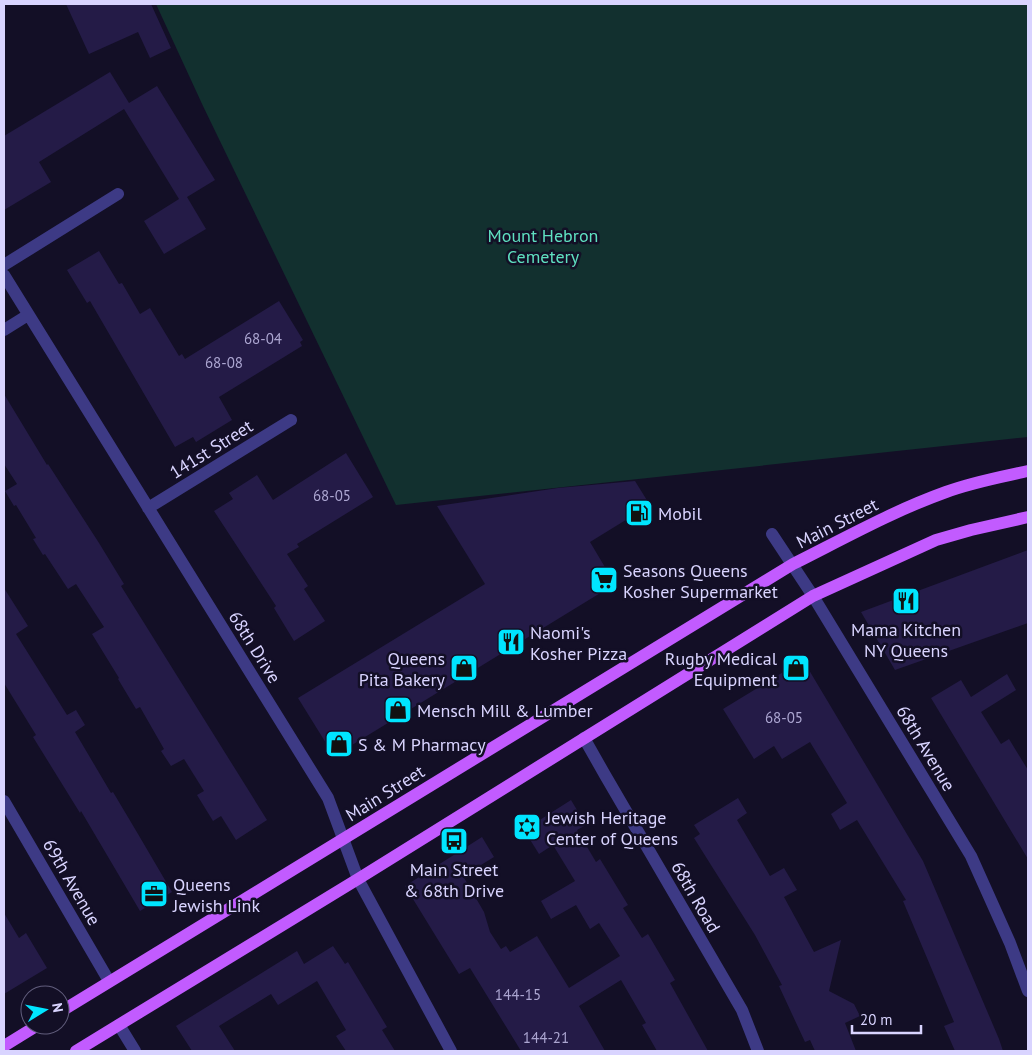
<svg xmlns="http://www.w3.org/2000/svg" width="1032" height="1055" viewBox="0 0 1032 1055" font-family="'PT Sans',sans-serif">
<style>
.green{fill:#12302f}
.building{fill:#241b47}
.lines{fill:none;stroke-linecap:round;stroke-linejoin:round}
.street{stroke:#3d3a85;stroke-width:12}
.primary{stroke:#c25bff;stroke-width:12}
.labels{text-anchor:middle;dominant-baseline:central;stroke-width:5;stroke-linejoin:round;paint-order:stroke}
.number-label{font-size:15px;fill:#aca6d1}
.park-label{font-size:18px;fill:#5fe0c0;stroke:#130f26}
.street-label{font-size:18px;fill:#d9d4ff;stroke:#130f26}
.poi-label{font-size:18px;fill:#d9d4ff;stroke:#130f26;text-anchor:start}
</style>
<rect width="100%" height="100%" fill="#130f26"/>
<path class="green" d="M156 4H1028V437L396 505 203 106Z"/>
<path class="building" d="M66 4H151L171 48 150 58 138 32 89 54Z
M110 72 129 103 157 86 215 180 187 197 206 229 164 254 144 221 179 199 124 109 39 162 51 182 4 210V136Z
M99 251 119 284 122 283 140 314 150 308 179 356 182 354 185 359 279 301 303 340 300 342 302 346 219 397 232 420 196 442 193 437 175 447 90 301 87 303 67 270Z
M4 394 47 465 48 464 99 543 124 584 121 586 267 820 236 840 221 816 213 821 197 795 204 791 184 759 171 766 161 751 164 749 140 707 136 709 118 679 119 678 92 634 104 627 76 584 68 589 45 554 43 555 33 539 36 538 16 505 14 506 5 491 17 484 4 464Z
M346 453 373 497 297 544 299 547 287 554 308 586 304 589 325 621 294 641 274 608 276 606 214 511 233 499 229 493 257 475 273 500Z
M635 481 653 510 632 523 629 518 590 542 615 584 334 756 298 698 485 584 437 506 558 488Z
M1028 550V623L895 670 861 612Z
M4 588 28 626 16 634 67 715 76 710 85 725 75 732 111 793 113 792 138 834 172 892 140 911 81 811 80 813 33 737 36 735 4 683Z
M803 660 923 861 999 1039 1003 1051H955L944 1026 954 1022 903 901 906 900 857 820 840 830 831 814 847 803 810 742 782 759 774 746 754 759 723 709Z
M1007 674 1016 690 981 712 1001 744 1009 739 1028 770V859L931 698 961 680 971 697Z
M738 798 747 813 737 820 770 876 784 868 797 890 784 897 814 952 841 940 829 991 854 1004 860 1016 845 1023 856 1051H815L810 1040 805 1042 779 986 782 985 755 935 694 838 700 834 694 825Z
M571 800 586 825 577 830 596 862 600 859 628 905 623 908 642 938 648 934 675 980 670 983 708 1051H657L642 1025 646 1023 621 980 579 1006 605 1051H521L470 968 459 974 405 886 482 837 494 857 463 876 484 912 490 932 501 949 506 946 510 952 537 936 569 988 620 956 599 923 590 929 576 905 551 919 541 901 575 881 553 845 539 854 524 830Z
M4 913 19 938 26 933 47 968 4 994Z
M333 946 345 964 348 962 387 1027 382 1030 395 1051H346L336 1036 346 1030 317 981 278 1005 271 994 219 1026 235 1051H192L176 1026 297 951 304 964Z"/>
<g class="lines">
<path class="street" d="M4 265 118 194
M4 275 328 798 358 879 451 1051
M4 330 28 315
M148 508 291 420
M772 534 813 596 971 856 1010 943 1028 991
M584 738 605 775 742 1010 758 1051
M4 801 109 981
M119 1025 135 1051"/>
<path class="primary" d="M60 1012 793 564C843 539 893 511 946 492 973 482 1001 477 1028 471
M4 1046 38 1025
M76 1051 358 879 813 596 936 540 971 530 1028 517"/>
</g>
<defs>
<symbol id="fuel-square" viewBox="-11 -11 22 22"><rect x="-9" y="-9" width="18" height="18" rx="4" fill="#00e5ff" stroke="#130f26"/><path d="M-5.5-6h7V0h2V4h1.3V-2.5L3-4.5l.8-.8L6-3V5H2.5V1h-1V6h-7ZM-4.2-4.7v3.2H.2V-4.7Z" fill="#111"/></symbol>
<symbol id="supermarket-square" viewBox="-11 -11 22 22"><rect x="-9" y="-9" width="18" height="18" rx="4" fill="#00e5ff" stroke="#130f26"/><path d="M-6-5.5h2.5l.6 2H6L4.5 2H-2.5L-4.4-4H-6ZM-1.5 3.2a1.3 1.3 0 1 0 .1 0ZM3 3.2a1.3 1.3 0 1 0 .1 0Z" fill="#111"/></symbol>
<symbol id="restaurant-square" viewBox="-11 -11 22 22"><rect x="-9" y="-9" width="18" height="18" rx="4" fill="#00e5ff" stroke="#130f26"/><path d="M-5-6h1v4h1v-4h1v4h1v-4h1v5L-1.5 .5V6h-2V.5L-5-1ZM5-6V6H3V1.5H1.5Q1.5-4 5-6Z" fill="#111"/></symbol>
<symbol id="shop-square" viewBox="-11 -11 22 22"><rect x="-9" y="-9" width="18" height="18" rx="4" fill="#00e5ff" stroke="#130f26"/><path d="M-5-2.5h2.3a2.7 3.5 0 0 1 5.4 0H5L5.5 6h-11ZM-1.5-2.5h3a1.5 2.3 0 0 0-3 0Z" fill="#111"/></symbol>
<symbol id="synagogue-square" viewBox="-11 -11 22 22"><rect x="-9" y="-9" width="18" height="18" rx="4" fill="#00e5ff" stroke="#130f26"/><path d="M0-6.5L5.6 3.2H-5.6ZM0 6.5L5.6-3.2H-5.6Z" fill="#111"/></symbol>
<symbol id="bus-square" viewBox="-11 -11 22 22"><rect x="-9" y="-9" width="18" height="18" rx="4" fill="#00e5ff" stroke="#130f26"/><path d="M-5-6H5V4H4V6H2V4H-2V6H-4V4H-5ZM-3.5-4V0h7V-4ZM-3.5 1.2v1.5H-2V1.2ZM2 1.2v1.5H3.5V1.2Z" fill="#111"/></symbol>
<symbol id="office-square" viewBox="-11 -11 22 22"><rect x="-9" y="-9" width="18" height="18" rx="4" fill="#00e5ff" stroke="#130f26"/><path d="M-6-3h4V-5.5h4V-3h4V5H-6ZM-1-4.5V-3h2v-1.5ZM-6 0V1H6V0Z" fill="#111"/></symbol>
</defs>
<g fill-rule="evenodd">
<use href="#fuel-square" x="623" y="497" width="32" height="32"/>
<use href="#supermarket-square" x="588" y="564" width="32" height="32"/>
<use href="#restaurant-square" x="890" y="585" width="32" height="32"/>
<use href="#restaurant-square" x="495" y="626" width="32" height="32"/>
<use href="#shop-square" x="448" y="652" width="32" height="32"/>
<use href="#shop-square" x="780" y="652" width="32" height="32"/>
<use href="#shop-square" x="382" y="694" width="32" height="32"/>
<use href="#shop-square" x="323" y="728" width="32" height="32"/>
<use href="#synagogue-square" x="511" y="811" width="32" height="32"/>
<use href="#bus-square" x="438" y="825" width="32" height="32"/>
<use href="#office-square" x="138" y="878" width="32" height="32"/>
</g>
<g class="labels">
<g class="number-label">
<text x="263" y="338">68-04</text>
<text x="224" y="362">68-08</text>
<text x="332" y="495">68-05</text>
<text x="784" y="717">68-05</text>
<text x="518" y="994">144-15</text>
<text x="546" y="1037">144-21</text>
</g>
<g class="park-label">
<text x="543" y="235">Mount Hebron<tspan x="543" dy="21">Cemetery</tspan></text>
</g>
<g class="street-label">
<text transform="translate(211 449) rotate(-32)">141st Street</text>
<text transform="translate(837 523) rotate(-27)">Main Street</text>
<text transform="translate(255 647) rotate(58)">68th Drive</text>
<text transform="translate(926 748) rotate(59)">68th Avenue</text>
<text transform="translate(385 793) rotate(-32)">Main Street</text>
<text transform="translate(72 882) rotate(60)">69th Avenue</text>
<text transform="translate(696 897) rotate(60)">68th Road</text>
</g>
<g class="poi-label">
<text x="658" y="513">Mobil</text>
<text x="623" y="570">Seasons Queens<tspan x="623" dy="21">Kosher Supermarket</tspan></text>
<text x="906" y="629" text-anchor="middle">Mama Kitchen<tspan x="906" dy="21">NY Queens</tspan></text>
<text x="530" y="632">Naomi's<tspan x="530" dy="21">Kosher Pizza</tspan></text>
<text x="445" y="658" text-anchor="end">Queens<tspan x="445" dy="21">Pita Bakery</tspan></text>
<text x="777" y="658" text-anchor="end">Rugby Medical<tspan x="777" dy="21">Equipment</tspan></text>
<text x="417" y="710">Mensch Mill &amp; Lumber</text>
<text x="358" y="744">S &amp; M Pharmacy</text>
<text x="546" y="817">Jewish Heritage<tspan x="546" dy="21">Center of Queens</tspan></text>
<text x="454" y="869" text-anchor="middle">Main Street<tspan x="454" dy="21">&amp; 68th Drive</tspan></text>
<text x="173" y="884">Queens<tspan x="173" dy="21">Jewish Link</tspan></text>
</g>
</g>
<rect width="1032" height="1055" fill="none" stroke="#d9d4ff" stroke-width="10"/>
<g transform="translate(45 1010) rotate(80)"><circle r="24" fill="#130f26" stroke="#625e7d"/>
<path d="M0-4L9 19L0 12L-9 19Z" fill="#00e5ff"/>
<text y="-8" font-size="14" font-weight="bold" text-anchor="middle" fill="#d9d4ff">N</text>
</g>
<path d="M852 1025v8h69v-8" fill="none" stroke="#d9d4ff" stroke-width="2.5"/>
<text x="860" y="1025" font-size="15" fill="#d9d4ff" stroke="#130f26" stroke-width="4" paint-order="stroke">20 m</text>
</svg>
